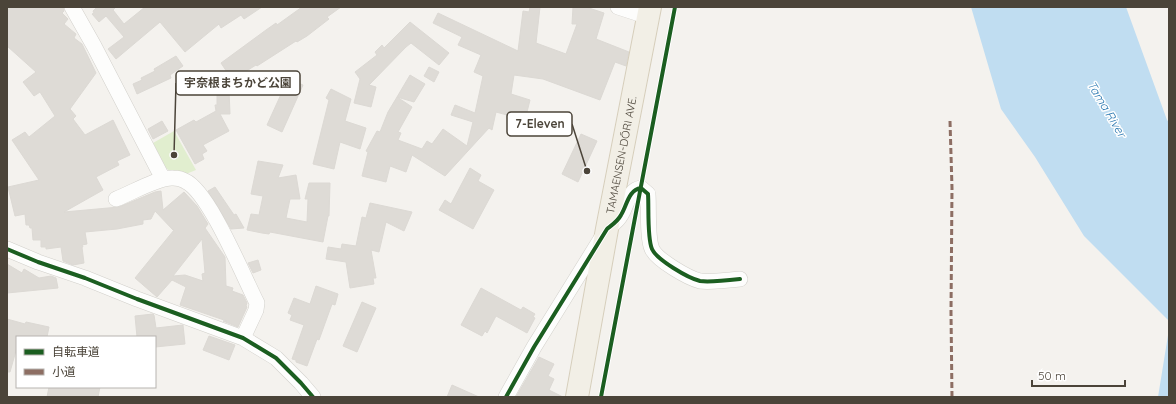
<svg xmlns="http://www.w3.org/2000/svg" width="1176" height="404" viewBox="0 0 1176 404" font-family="Quicksand,'Noto Sans JP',sans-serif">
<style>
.green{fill:#e1eecf}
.water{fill:#c0ddf1}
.building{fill:#dedbd6;stroke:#dcd9d4;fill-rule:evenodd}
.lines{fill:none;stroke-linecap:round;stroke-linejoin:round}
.street-casing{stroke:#d2d0cb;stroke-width:16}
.primary-casing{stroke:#d6cebb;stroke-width:24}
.street{stroke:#fdfdfc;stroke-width:15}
.primary{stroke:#f2efe6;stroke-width:22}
.quiet{stroke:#8d6e63;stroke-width:3;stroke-dasharray:6 3;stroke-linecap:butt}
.cycleway-casing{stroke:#fff;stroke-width:6}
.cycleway{stroke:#1b5e20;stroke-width:4}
.labels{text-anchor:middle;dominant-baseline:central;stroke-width:3;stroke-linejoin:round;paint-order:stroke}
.street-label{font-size:11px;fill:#4b4439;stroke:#fff}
.water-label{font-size:12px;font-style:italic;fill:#2e7ab2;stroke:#fff}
.leader{fill:none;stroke:#4b4439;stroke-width:1.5}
.callout-dot{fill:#4b4439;stroke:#fff;stroke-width:1.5}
.callout{fill:#fff;stroke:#4b4439;stroke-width:1.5}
.callout-label{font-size:12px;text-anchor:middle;font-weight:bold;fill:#4b4439}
</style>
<rect width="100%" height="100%" fill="#f4f2ee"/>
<path class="green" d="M174 131 196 170 186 174 171 172 166 168 153 143Z"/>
<path class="water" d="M971 7H1126L1167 120 1169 122V321L1084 236 1035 157 1001 109Z
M1169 329V397H1158Z"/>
<path class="building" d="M7 7H63L64 11 62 13 68 19 64 24 76 34 74 38 82 44 96 73 70 109 76 116 73 119 85 135 113 120 130 155 117 161 119 165 96 177 103 190 64 212 119 207 155 192 161 191 163 210 184 192 197 206 208 224 205 228 225 257 226 286 233 288 232 291 243 295 247 303 246 306 247 307 238 327 223 321H227L180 305 186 287 172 280 157 297 135 278 174 230H173L155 211 151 219 143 220V224L117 229 85 232 87 244 82 245 83 247H82L84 263 73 265 63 261 61 247 46 249V247H41V240H33L32 228H30L29 225H26L25 214 15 216 8 187 39 180 12 140 25 132 29 137 55 116 40 92 34 96 23 82 36 72 7 46ZM202 239 205 273 202 274 203 281 185 275 173 276Z
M97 7H116L113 10 124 24 145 7H262L244 19 241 15 221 28 219 24 185 52 160 22 116 59 108 49 124 37 106 16 99 22 92 14 94 13 93 11Z
M302 7H341L327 17 329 19 307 36 297 42 296 41 257 66 256 65 240 75 241 76 233 81 221 63 266 30 276 23 277 25Z
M530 7H540L536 43 566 54 577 24H572L573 7H586L604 13 596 39 629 52 626 66 615 62 600 100 543 79 514 75 511 94 530 100 525 120 496 112 492 130 489 128 445 176 412 155 406 172 390 166 386 182 362 176 368 152 366 151 377 131 380 132 388 112 397 97 412 107 398 132 401 133 398 140 422 149 427 141 432 144 443 129 467 146 473 122 451 115 455 105 475 113 483 76 474 72 481 55 458 45 462 37 433 23 438 13 518 51 523 11 529 12Z
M410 22 449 53 439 65 411 43 406 47 369 85 376 87 371 107 354 103 360 79 355 72 377 55 375 52 382 45 384 48Z
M176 56 183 66 170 75 171 78 137 94 133 84 142 80 141 78 155 71 154 69Z
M429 67 439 72 434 82 424 76Z
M410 75 425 84 414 102 397 97Z
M288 79 303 85 282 132 267 125Z
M331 89 351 99 345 121 366 128 360 149 340 142 334 169 313 164 329 100 326 98Z
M217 90H229L230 114H220L229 131 203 145 207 151 202 154 204 159 195 164 176 130 194 120 196 122 216 111 215 105H217Z
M162 121 168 131 153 139 148 129Z
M581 134 597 141 578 182 562 174Z
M258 161 283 165 278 178 296 175 300 199H290L286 218 307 222 308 199H305L309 183H330L329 216H328L323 242 270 232 269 234 262 233 247 230 251 214 259 215 263 196 251 194Z
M470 168 481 175 478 181 494 190 473 229 439 210 445 200 451 204Z
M215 187 234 215 236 214 244 228 231 229 208 191Z
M370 203 412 212 404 231 386 222 379 252 371 250 376 278H373L374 284 350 288 346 262 326 259 328 247 341 249 342 244 356 246 362 217 366 218Z
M258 260 261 270 253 273 248 263Z
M7 264 22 273 24 269 39 278 51 276 56 278 58 288 7 293Z
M316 286 338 294 335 305 332 304 319 340 317 339 307 366 296 362V360L292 359 304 325 290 320 292 315 288 313 294 298 310 304Z
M481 288 521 310 523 307 535 314 533 317 535 318 527 333 496 316 487 333 485 331 482 336 461 325Z
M362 302 376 308 357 352 343 346Z
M153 314 154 315 156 328 183 325 185 344 155 347V337H137L135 316Z
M7 319 25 324 26 322 49 327 47 337H17V347L10 372H7Z
M209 336 235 345 229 360 203 350Z
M539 357 554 364 548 376 554 379 549 390 563 397H516Z
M452 385 479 397H447Z
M49 387H100L98 397H47Z"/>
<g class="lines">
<defs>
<path id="street" d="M72 7 94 46 163 179
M618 7 649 17
M116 199C132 193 158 177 173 178 177 178 182 179 185 181 209 191 244 278 257 303L256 310 243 338
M7 249 38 262 85 278 137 299 243 338 276 358 301 383 313 397
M506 397 534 347 607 229C612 225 618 221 621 215 627 206 628 190 641 188L648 194C649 207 647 238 652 249 657 260 688 278 700 281 707 282 731 280 740 279"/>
<g id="primary">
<path id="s1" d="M577 397 607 229 650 7"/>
</g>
</defs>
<use href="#street" class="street-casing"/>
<use href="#primary" class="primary-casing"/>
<use href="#street" class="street"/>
<use href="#primary" class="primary"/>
<path class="quiet" d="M950 121 952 188 951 312 952 397"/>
<defs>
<path id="cycleway" d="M7 249 38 262 85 278 137 299 243 338 276 358 301 383 313 397
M506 397 534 347 607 229C612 225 618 221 621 215 627 206 628 190 641 188L648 194C649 207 647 238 652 249 657 260 688 278 700 281 707 282 731 280 740 279
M601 397 675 7"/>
</defs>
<use href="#cycleway" class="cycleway-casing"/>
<use href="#cycleway" class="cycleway"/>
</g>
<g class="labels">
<g class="street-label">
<text stroke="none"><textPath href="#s1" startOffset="246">TAMAENSEN-DŌRI AVE.</textPath></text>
</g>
<g class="water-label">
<text transform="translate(1107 109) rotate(59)">Tama River</text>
</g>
</g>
<path class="leader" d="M174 155L176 83M587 171L572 124"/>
<g class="callout-dot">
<circle cx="174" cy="155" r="4"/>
<circle cx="587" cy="171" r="4"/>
</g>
<g class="callout">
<rect x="176" y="71" width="124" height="24" rx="4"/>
<rect x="507" y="112" width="65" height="24" rx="4"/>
</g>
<g class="callout-label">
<text x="238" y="87">宇奈根まちかど公園</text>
<text x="540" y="128">7-Eleven</text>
</g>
<rect width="1176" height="404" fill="none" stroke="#4b4439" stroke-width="16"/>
<rect x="16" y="336" width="140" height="52" fill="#ffffff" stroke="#b7b4b0"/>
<rect x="24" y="349" width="20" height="6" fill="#1b5e20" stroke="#b7b4b0"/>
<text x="52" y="356" font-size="12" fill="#4b4439">自転車道</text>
<rect x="24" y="369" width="20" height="6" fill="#8d6e63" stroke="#b7b4b0"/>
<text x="52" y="376" font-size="12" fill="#4b4439">小道</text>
<path d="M1032 380v6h93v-6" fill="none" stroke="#4b4439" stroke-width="2"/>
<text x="1038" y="380" font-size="12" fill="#4b4439" stroke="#ffffff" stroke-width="3" paint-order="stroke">50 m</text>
</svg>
